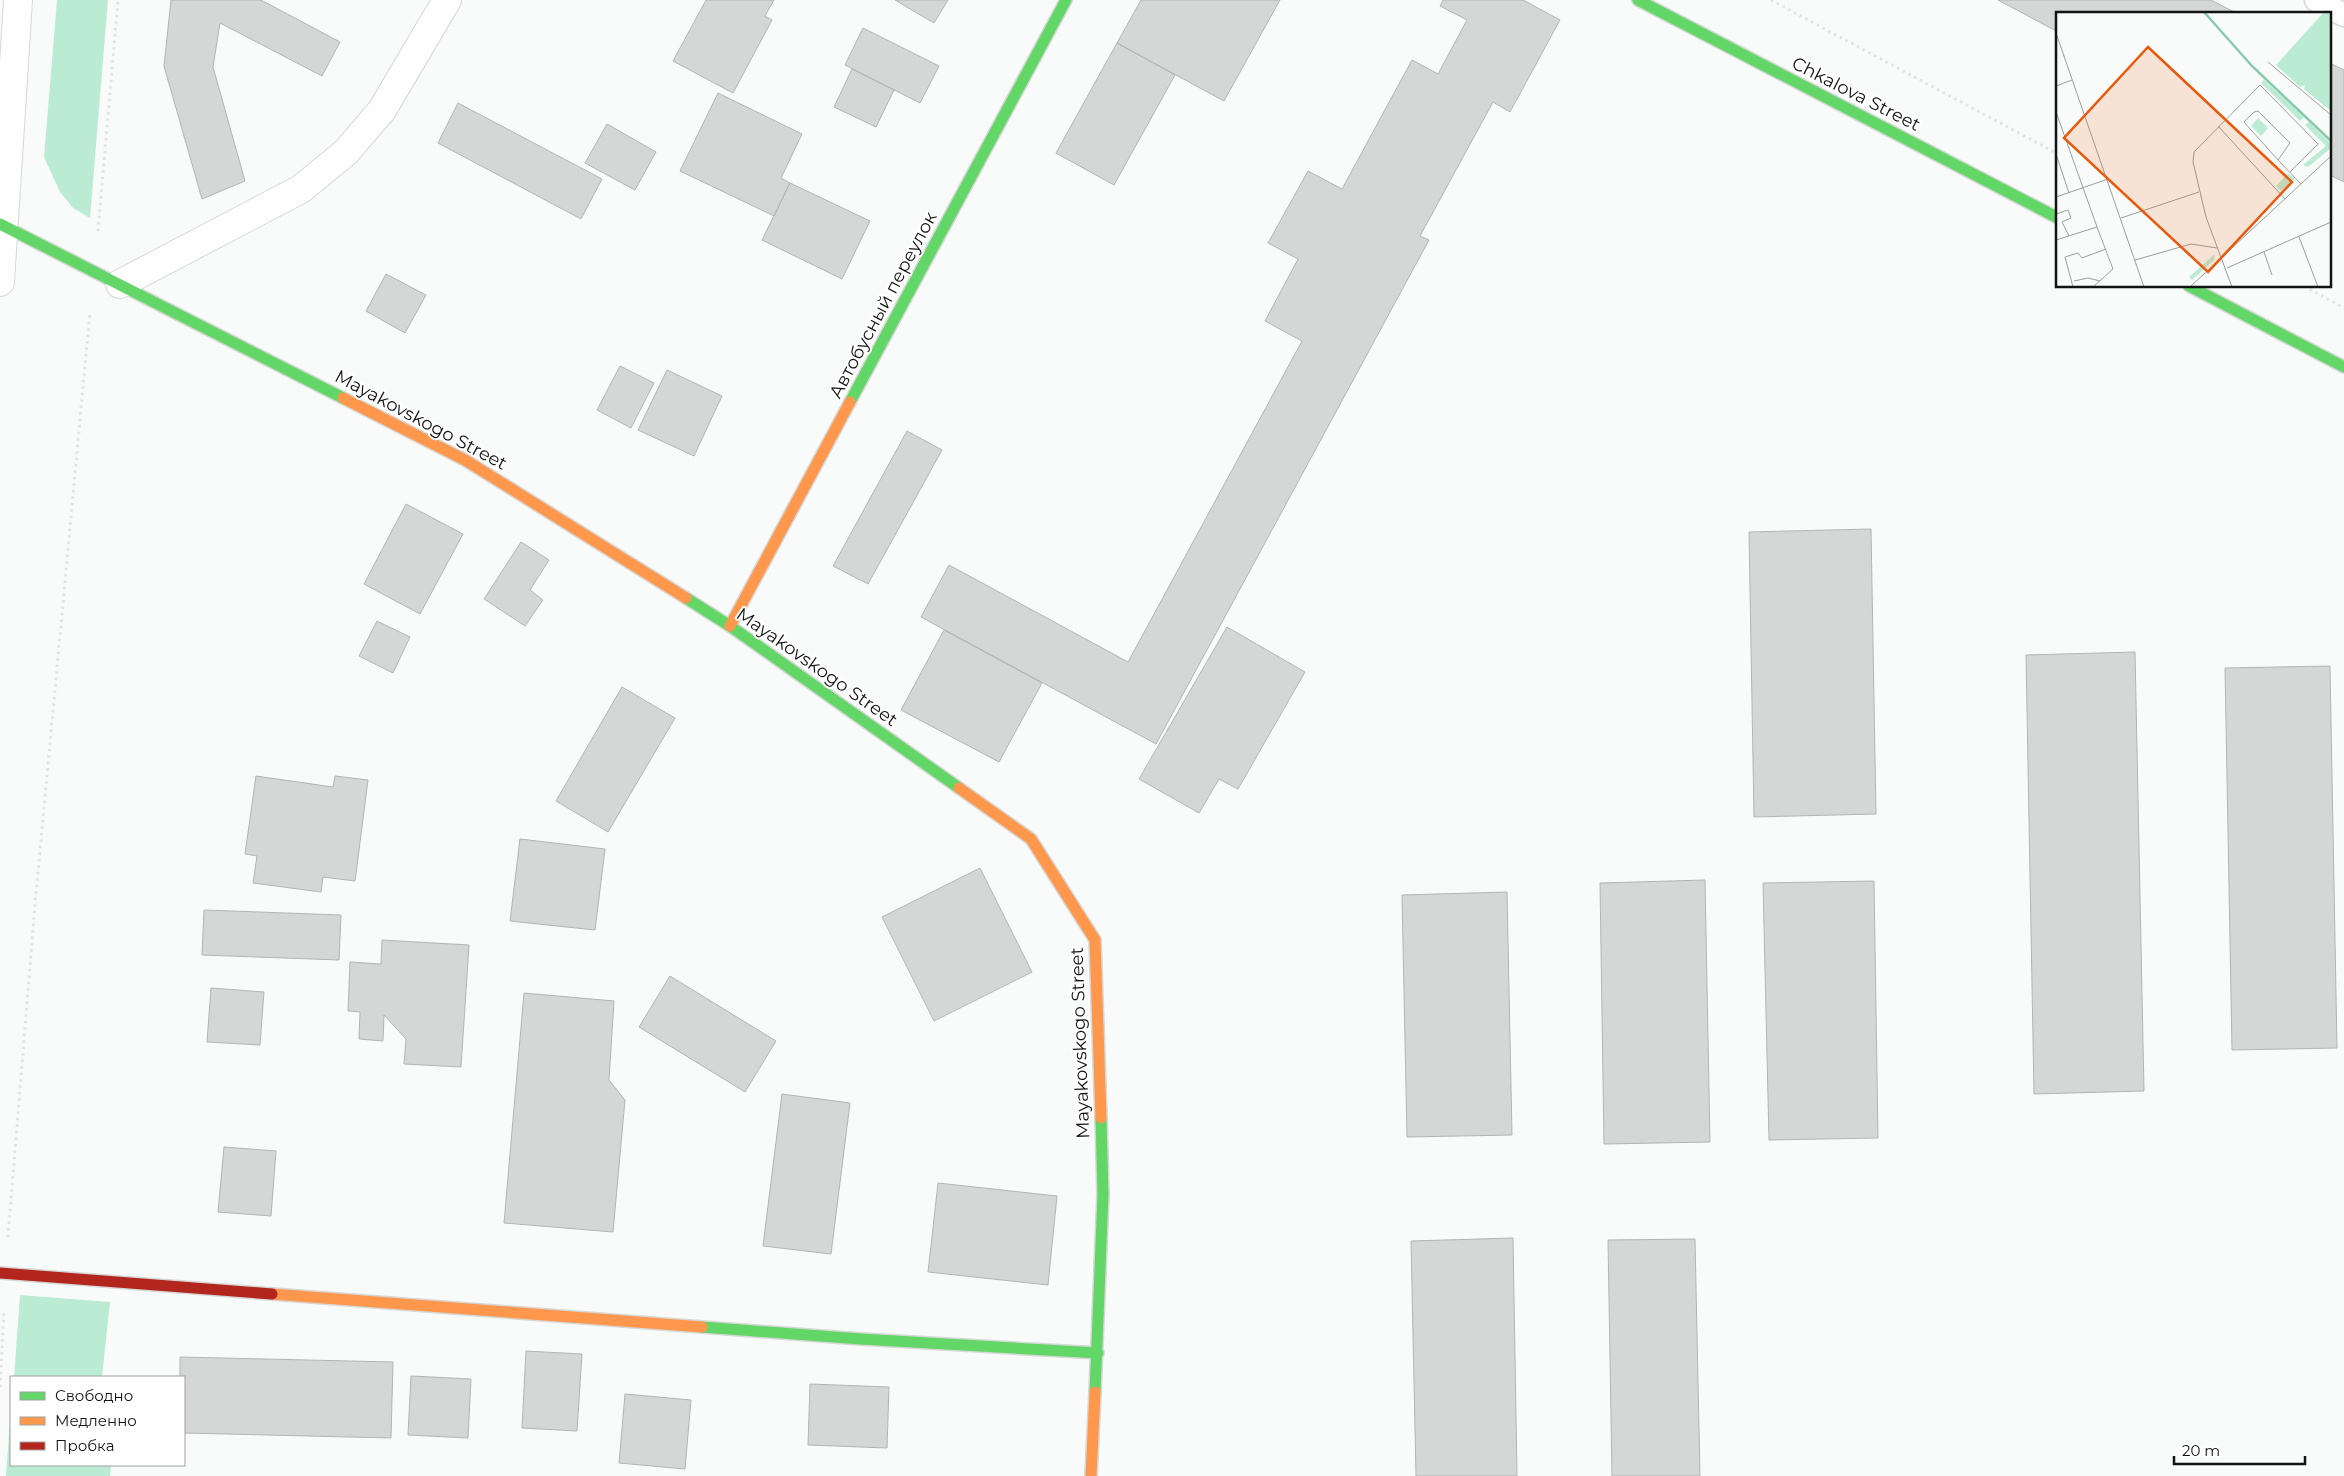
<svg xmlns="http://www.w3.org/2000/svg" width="2344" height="1476" viewBox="0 0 2344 1476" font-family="Montserrat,sans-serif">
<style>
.green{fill:#bcebd4}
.building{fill:#d5d7d6;stroke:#b3b5b4}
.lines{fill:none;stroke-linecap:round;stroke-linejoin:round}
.lane-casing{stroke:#d6d8d6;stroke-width:25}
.street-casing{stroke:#d6d8d6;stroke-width:30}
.fast-casing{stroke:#d6d8d6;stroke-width:14}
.slow-casing{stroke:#d6d8d6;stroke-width:14}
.jam-casing{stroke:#d6d8d6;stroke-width:14}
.path{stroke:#e2e2e2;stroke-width:3;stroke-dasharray:2.5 4;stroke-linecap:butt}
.lane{stroke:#fefefe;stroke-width:22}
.street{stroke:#fefefe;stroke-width:28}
.fast{stroke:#63d668;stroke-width:11}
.slow{stroke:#ff974d;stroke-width:11}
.jam{stroke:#b3261e;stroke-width:11}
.labels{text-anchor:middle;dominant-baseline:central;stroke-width:4;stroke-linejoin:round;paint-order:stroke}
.street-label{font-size:18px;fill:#121312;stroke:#fff}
.inset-river{fill:none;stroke:#88cbac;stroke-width:2.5}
.inset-road{fill:none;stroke:#9d9e9d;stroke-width:1}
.view{fill:#e8590c;fill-opacity:0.15;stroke:#e8590c;stroke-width:2.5}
.inset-edge{fill:none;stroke:#121312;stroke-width:2.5}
</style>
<rect width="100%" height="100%" fill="#f9fbfa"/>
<path class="green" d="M57 0H108L90 218 73 208 60 192 44 157Z
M20 1295 110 1302 102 1377H14Z
M11 1406V1465H111L110 1476H6Z"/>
<path class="building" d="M171 0H261L340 42 322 76 220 23 213 67 245 181 202 199 164 66Z
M706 0H774L765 16 772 20 733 93 673 61Z
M895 0H948L934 23Z
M1141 0H1280L1224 101 1117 43Z
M1443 0H1523L1560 20 1510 112 1493 102 1420 236 1429 240 1156 744 921 617 949 565 1128 662 1302 341 1265 321 1298 259 1268 243 1308 171 1342 189 1412 60 1438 74 1467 20 1440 6Z
M1998 0H2211L2238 14H2058V32Z
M863 28 939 66 920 103 845 65Z
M1117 43 1175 75 1114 185 1056 153Z
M2330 63 2344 70V182L2330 175Z
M852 69 894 90 876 127 834 107Z
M718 93 802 134 781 178 790 183 774 216 680 171Z
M458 103 602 179 581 219 438 143Z
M607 124 656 152 635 190 585 163Z
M790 183 870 221 842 279 762 240Z
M386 274 426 295 405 333 366 311Z
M620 366 654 383 631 428 597 410Z
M667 370 722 396 694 456 638 430Z
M907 431 942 450 868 584 833 566Z
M406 504 463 534 420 614 364 584Z
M1871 529 1876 814 1754 817 1749 532Z
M521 542 549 560 530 590 543 600 525 626 484 599Z
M377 621 410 637 393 673 359 656Z
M1227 627 1305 672 1238 789 1219 779 1199 813 1139 779Z
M944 630 1042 683 999 762 901 710Z
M2135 652 2144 1091 2034 1094 2026 655Z
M2330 666 2337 1048 2232 1050 2225 668Z
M622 687 675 718 608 832 556 801Z
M256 776 333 787 335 776 368 780 355 881 323 877 321 892 253 883 257 856 245 854Z
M520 839 605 849 595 930 510 921Z
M980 868 1032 972 934 1021 882 917Z
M1705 880 1710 1142 1604 1144 1600 883Z
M1874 881 1878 1138 1769 1140 1763 883Z
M1507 892 1512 1135 1407 1137 1402 895Z
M204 910 341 915 339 960 202 955Z
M382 940 469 945 461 1067 404 1064 406 1039 384 1015 383 1041 359 1039 360 1012 348 1011 350 962 381 964Z
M670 976 776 1041 745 1092 639 1027Z
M211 988 264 992 260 1045 207 1042Z
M524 993 614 1001 609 1080 625 1100 613 1232 504 1223Z
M782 1094 850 1103 831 1254 763 1246Z
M224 1147 276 1151 271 1216 218 1212Z
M938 1183 1057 1196 1048 1285 928 1272Z
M1513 1238 1517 1476H1416L1411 1241Z
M1695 1239 1700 1476H1612L1608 1240Z
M526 1351 582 1354 577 1431 522 1428Z
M180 1357 393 1362 391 1438 184 1433V1377H180Z
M411 1376 471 1379 468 1438 408 1435Z
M810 1384 889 1387 887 1448 808 1445Z
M625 1394 691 1400 685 1469 619 1463Z"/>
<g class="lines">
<defs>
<path id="lane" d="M2316 0 2344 15"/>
<path id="street" d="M0 282 18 0
M120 284 301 189 346 152 382 110 447 0"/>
<path id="fast" d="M1638 0 2058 218
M0 224 343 398
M2189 286 2344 367
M850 402 1066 0
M686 598 730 626 959 788
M702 1327 861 1339 1098 1353
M1095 1392 1103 1195 1101 1118"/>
<path id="slow" d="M343 398 465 460 686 598
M730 626 850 402
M959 788 1031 839 1095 940 1101 1118
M272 1294 702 1327
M1091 1476 1095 1392"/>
<path id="jam" d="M0 1273 272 1294"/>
</defs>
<use href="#lane" class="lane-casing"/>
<use href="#street" class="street-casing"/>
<use href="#fast" class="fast-casing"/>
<use href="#slow" class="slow-casing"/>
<use href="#jam" class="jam-casing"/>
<path class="path" d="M1771 0 2058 154
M98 231 118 0
M2304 286 2344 308
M8 1237 35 905 90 312
M0 1387 4 1311"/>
<use href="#lane" class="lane"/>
<use href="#street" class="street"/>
<use href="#fast" class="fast"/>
<use href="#slow" class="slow"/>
<use href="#jam" class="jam"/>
</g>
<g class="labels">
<g class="street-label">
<text transform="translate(1856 94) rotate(27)">Chkalova Street</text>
<text transform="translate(883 305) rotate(-62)">Автобусный переулок</text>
<text transform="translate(421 420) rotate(28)">Mayakovskogo Street</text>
<text transform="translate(817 667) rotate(35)">Mayakovskogo Street</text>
<text transform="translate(1080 1043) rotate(-92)">Mayakovskogo Street</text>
</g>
</g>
<g transform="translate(2056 12)">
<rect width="275" height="275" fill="#f9fbfa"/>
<path d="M268 0H275V99L248 77 249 73 244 75 220 53ZM208 68 248 105 244 109 205 71ZM202 106 212 116 205 124 195 114ZM253 110 275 132V136L252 155 247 153 270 134 249 113ZM232 161 239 167 225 179 220 174ZM159 242 158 248 136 268 133 265Z" fill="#bcebd4"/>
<path class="inset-river" d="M148 0 196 54 275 129"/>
<path class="inset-road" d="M0 21 88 275M212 50 275 103M0 74 16 68M0 100 41 215 0 228M162 114 229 187M0 142 13 181M222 148 188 110 198 100 202 99 234 131 222 148 245 172M0 185 52 167M0 202 12 198 15 206 6 210 13 224M65 206 143 180M243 225 262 275M208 240 216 263M79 248 135 232 161 236M171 256 275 210M18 269 32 266 44 269M17 275 9 245 22 241 26 246 50 237M37 275 57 257 41 215M134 275 275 144M176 275 150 205 137 150 138 140 204 73 262 132 234 160"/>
<path class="view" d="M92 35 236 170 152 260 8 126Z"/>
<rect width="275" height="275" class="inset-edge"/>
</g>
<rect x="10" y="1376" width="175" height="90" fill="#ffffff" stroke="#a0a1a0"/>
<rect x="20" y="1392" width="25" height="8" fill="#63d668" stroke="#a0a1a0"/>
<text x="55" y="1401" font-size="15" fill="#121312">Свободно</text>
<rect x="20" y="1417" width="25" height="8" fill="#ff974d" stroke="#a0a1a0"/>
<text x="55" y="1426" font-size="15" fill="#121312">Медленно</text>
<rect x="20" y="1442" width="25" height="8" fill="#b3261e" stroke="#a0a1a0"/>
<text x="55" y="1451" font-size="15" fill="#121312">Пробка</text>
<path d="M2174 1456v8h131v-8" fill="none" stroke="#121312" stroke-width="2.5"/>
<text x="2182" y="1456" font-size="15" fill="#121312" stroke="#ffffff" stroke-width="4" paint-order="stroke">20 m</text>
</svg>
